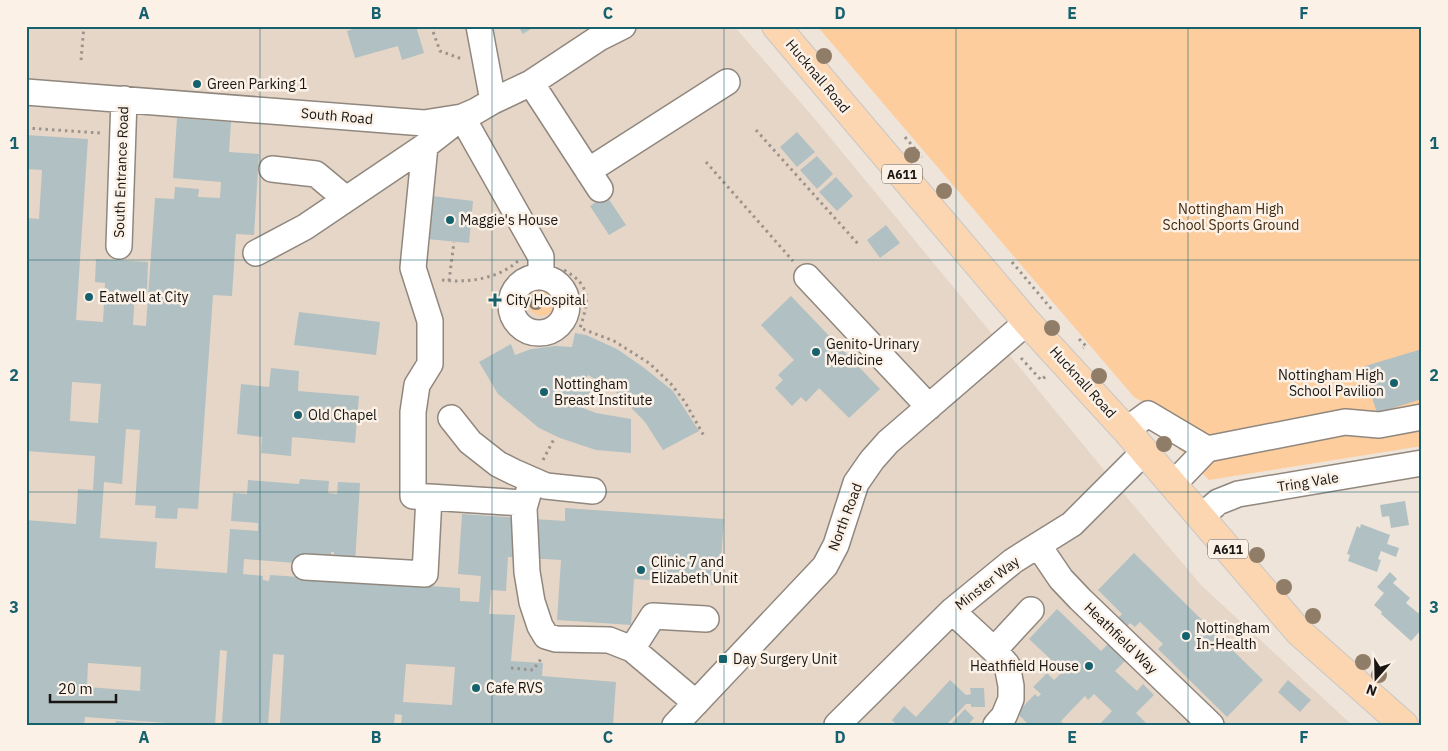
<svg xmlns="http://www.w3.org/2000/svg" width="1448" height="751" viewBox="0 0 1448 751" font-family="'IBM Plex Sans',sans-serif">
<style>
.built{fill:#e6d6c7}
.green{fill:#fdcd9e}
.building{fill:#b1c0c3;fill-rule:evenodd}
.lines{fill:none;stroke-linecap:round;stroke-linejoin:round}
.minor-casing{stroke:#90877e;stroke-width:28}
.major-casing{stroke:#c8c7c6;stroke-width:30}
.path{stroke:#9b938c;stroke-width:3;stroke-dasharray:2.5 4;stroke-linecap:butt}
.minor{stroke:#fff;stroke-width:25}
.major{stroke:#fbd6b1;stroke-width:28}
.tree{fill:#907d68}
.grid{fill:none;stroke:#16616e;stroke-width:1;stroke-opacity:0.55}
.poi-dot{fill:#16616e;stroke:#fbf1e7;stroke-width:2}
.labels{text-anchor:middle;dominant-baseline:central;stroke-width:5;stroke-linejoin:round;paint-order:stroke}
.shield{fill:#fbf1e7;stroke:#5c5752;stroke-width:1}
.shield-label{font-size:12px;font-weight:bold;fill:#181512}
.street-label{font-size:14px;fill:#181512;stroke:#fbf1e7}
.poi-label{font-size:14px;fill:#181512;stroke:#fbf1e7;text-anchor:start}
.park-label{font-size:14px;fill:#43290b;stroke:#fbf1e7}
.neatline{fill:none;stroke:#16616e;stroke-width:2}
.grid-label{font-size:16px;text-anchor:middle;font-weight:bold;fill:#16616e}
</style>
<rect width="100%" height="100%" fill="#eee4da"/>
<path class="built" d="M26 26H734L814 118 1114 482 1201 585 1352 725H26Z"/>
<path class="green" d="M817 26H1422V446L1209 480 1202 473 1204 464 1179 450 1160 428 1165 415 1134 397Z
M527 301a15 15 0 1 1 30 0a15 15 0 1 1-30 0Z"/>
<path class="building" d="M361 26H416L424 53 402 60 398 46 355 58 347 31Z
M518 26H535L523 34Z
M177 118 231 122 229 152 259 154 254 235 236 234 232 296 213 295 198 509 178 508 177 519 155 518 156 506 135 505 140 430 126 429 122 484 104 482 100 538 157 542 155 568 227 573 230 529 258 531V523L231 521 233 493 247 494 248 480 299 484 300 479 329 481 328 493 337 494 338 482 360 483 355 563 334 562V552H331V558L296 556 295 563 244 559 243 574 263 576V580L269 581 270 575 460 588V601L479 602 481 576 458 574 462 514 565 521V508L724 519 719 585 634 579 631 625 557 620 561 560 508 557 506 591 491 590 489 614 515 615 511 661 543 663 542 676 616 682 613 725H401L402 715 395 714 394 725H307L280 723 284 655 273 654 268 725 222 723 227 651 220 650 215 725H194L85 717 84 725H26V520L76 524 78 489 93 490 95 456 26 451V292L29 246 26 245V218L39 219 42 170 26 169V135L88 139 76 320 103 322 105 283 95 282 96 259 148 262 147 293 135 292 133 325 146 326 155 198 174 199 175 187 199 189 198 197 220 198 221 182 173 178ZM72 382 101 384 98 423 70 421ZM88 663 141 667 140 691 87 687ZM406 664 455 667 452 705 403 702Z
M797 132 815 152 797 167 780 147Z
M817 156 833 174 817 189 800 170Z
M836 177 853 196 837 211 819 192Z
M606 195 626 225 609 235 590 206Z
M432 196 473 201 469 243 427 239Z
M886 225 900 243 880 258 867 240Z
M791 296 880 389 849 418 819 388 806 402 801 397 792 406 775 388 783 380 778 375 794 360 761 325Z
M299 312 380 322 376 355 294 345Z
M575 333 586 335 617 349 643 367 673 391 699 431 663 450 645 422 614 390 588 375 583 383 592 389 587 397 579 395 575 405 596 413 631 419V453L596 450 560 438 539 428 498 394 479 362 511 344 515 355 531 349 555 346 572 347Z
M1422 349V399L1377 413 1362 367Z
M271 368 299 371 298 391 359 396 355 443 292 437 291 456 261 453 262 437 237 434 241 384 269 387Z
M1405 501 1409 525 1391 528 1389 516 1382 517 1380 505Z
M1361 524 1390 535 1387 544 1399 548 1396 557 1381 551 1378 559 1381 560 1377 572 1348 561 1350 555 1347 554 1357 526 1360 528Z
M1134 553 1263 680 1227 717 1158 649 1163 644 1140 622 1135 627 1130 623 1126 627 1118 618 1122 614 1098 590Z
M1390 572 1397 579 1393 583 1410 598 1406 603 1418 613 1422 609V629L1411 641 1381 614 1382 612 1374 605 1384 593 1377 587Z
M1057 609 1101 651 1108 644 1126 660 1115 671 1137 691 1143 684 1154 695 1136 713 1148 725H1099L1112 711 1094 694 1088 700 1085 696 1061 721 1064 725H1029L1017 713 1035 694 1038 697 1041 694 1033 687 1047 673 1054 680 1063 671 1029 639Z
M950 680 966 695 971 694 970 688H984L985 707H971V704H966L946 725H897L892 720 904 706 916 717Z
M1288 680 1311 700 1300 712 1278 692Z
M965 709 974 718 968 725H950Z
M116 721 148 723V725H115Z"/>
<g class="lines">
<defs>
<path id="minor" d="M479 26 493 101
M531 83 600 189
M26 92 424 123 462 117 476 111 493 101 531 83 599 38 623 26
M425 146 413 268 430 321V364L417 385 413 412V496L524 503
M272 169 316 174 346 199
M588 171 727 82
M119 246 124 99
M256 253 305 227 425 146 462 117 541 257V277
M511 305a28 28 0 1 1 56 0a28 28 0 1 1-56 0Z
M807 277 929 407
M451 418 470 442 498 464 514 472 546 486 593 491
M1126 430 1148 414 1207 449
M532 480 524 508 527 572 532 602 540 626 546 636 556 639 609 640 632 649 696 703
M1172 483 1183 474 1207 449 1345 422 1379 425 1422 417
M1201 517 1218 502 1238 494 1422 463
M1038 545 1061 579 1080 599 1211 725
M305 567 425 574 429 497
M952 611 994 650 1031 610
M632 649 653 616 706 619
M994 650 1007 665 1011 686V699L1004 716 996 725
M675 725 825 566 836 545 856 483 872 460 888 442 1027 322
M837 725 952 611 1013 561 1072 524 1144 452"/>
<path id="major" d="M776 26 1027 322 1126 430 1299 632 1404 725"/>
</defs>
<use href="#minor" class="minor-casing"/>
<use href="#major" class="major-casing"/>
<path class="path" d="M431 26 440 51 462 59
M81 60 84 26
M26 128 100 133
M756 130 859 245
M905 137 922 157
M706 162 793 261
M1012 262 1053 311
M564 270C592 286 589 300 580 328L614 341 649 363 671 384 685 402 704 436
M442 280C468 283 498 279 518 261
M449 281 454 242
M1079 339 1086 346 1083 348
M1021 358 1041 380 1046 376
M543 460 554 439
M511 668 533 670 541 659"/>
<use href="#minor" class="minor"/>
<use href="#major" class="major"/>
</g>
<g class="tree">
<circle cx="824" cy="56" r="8"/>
<circle cx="912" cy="155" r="8"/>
<circle cx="944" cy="191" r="8"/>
<circle cx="536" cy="302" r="8"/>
<circle cx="1052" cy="328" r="8"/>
<circle cx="1099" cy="376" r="8"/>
<circle cx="1164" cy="444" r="8"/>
<circle cx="1257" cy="555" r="8"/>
<circle cx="1284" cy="587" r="8"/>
<circle cx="1313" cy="616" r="8"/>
<circle cx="1363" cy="662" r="8"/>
<circle cx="1379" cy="675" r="8"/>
</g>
<path class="grid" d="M260 26V725M492 26V725M724 26V725M956 26V725M1188 26V725M26 260H1422M26 492H1422"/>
<g class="poi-dot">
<circle cx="197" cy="84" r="5"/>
<circle cx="450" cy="220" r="5"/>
<circle cx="89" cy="297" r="5"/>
<path d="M492.5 292.5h5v5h5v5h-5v5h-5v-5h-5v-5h5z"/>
<circle cx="816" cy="352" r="5"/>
<circle cx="1394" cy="383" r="5"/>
<circle cx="544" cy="392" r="5"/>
<circle cx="298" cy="415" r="5"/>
<circle cx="641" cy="570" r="5"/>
<circle cx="1186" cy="636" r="5"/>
<rect x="718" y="654" width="10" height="10" rx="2.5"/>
<circle cx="1089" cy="666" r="5"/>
<circle cx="476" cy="688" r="5"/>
</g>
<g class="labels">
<g class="shield">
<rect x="882" y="164.5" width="40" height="19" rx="4"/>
<rect x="1208" y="539.5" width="40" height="19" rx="4"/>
</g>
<g class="shield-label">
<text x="902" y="174">A611</text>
<text x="1228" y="549">A611</text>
</g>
<g class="street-label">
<text transform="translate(818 76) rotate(50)">Hucknall Road</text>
<text transform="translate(337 116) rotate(5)">South Road</text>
<text transform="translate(121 172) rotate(-88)">South Entrance Road</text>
<text transform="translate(1083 382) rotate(48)">Hucknall Road</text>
<text transform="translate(1308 482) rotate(-9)">Tring Vale</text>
<text transform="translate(845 517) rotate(-69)">North Road</text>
<text transform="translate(987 583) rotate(-38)">Minster Way</text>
<text transform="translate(1121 638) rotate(44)">Heathfield Way</text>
</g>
<g class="poi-label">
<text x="207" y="84">Green Parking 1</text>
<text x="460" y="220">Maggie's House</text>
<text x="99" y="297">Eatwell at City</text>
<text x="506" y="300">City Hospital</text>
<text x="826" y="344">Genito-Urinary<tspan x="826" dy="16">Medicine</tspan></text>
<text x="1384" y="375" text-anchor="end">Nottingham High<tspan x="1384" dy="16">School Pavilion</tspan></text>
<text x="554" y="384">Nottingham<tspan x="554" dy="16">Breast Institute</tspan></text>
<text x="308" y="415">Old Chapel</text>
<text x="651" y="562">Clinic 7 and<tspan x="651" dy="16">Elizabeth Unit</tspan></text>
<text x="1196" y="628">Nottingham<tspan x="1196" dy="16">In-Health</tspan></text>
<text x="733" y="659">Day Surgery Unit</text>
<text x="1079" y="666" text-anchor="end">Heathfield House</text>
<text x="486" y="688">Cafe RVS</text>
</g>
<g class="park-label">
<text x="1231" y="209">Nottingham High<tspan x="1231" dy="16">School Sports Ground</tspan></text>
</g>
</g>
<rect width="1448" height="751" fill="none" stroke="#fbf1e7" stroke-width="55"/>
<g transform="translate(1376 678) rotate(200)" stroke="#fbf1e7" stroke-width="4" paint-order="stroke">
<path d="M0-4L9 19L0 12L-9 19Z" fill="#181512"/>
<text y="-8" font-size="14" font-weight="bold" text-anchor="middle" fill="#181512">N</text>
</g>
<path d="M50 694v8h66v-8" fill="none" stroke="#181512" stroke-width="2.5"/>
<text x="58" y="694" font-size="15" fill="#181512" stroke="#fbf1e7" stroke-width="4" paint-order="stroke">20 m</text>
<rect x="28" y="28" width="1392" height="696" class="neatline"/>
<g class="grid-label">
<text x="144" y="19">A</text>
<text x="376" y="19">B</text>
<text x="608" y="19">C</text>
<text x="840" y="19">D</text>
<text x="1072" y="19">E</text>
<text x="1304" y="19">F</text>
<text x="14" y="149">1</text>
<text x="1434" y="149">1</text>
<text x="14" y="381">2</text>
<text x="1434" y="381">2</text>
<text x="14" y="613">3</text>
<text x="1434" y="613">3</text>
<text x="144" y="743">A</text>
<text x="376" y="743">B</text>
<text x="608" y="743">C</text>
<text x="840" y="743">D</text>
<text x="1072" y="743">E</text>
<text x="1304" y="743">F</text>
</g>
</svg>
